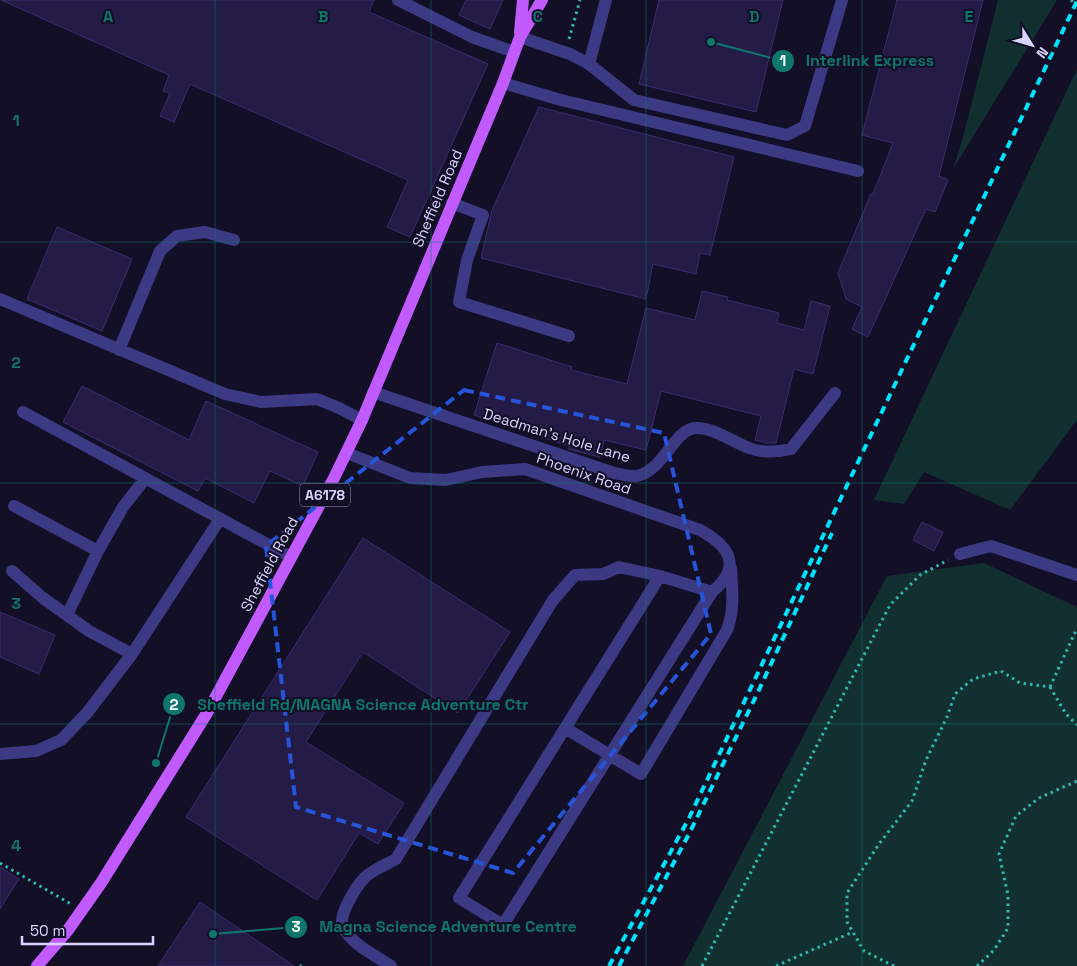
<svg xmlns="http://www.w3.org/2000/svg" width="1077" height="966" viewBox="0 0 1077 966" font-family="'Space Grotesk',sans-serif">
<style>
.green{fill:#12302f}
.building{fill:#241b47;stroke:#3b2d73}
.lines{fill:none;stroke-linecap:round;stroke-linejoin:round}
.path{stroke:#2fb8b0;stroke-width:3;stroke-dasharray:2.5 4;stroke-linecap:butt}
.minor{stroke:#3d3a85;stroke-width:12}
.major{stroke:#c25bff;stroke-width:12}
.rail{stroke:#00e5ff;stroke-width:4;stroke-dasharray:8 6;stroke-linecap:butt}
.marked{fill:none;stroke:#2655da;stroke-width:4;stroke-dasharray:10 6;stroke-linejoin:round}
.grid{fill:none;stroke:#0f766e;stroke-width:1;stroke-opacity:0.55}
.labels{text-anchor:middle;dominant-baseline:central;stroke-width:4;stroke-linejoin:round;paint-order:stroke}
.shield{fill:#130f26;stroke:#9e99be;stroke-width:1}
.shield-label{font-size:14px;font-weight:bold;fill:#d9d4ff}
.street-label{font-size:15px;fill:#d9d4ff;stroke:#130f26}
.grid-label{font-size:16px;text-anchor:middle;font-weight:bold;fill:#0f766e;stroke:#130f26;stroke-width:4;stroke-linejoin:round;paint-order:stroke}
.leader{fill:none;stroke:#0f766e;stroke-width:2}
.callout-dot{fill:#0f766e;stroke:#130f26;stroke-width:2}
.mark-label{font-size:15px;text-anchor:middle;font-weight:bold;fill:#fff}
.callout-label{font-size:16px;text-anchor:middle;font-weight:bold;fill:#0f766e;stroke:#130f26;stroke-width:4;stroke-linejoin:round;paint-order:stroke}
</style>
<rect width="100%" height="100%" fill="#130f26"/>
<path class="green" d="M998 0H1057L953 169 962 141Z
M1077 69V420L1010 510 924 472 904 504 874 500Z
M984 563 1077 607V966H683L887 576Z"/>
<path class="building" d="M1 0H374L369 12 488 64 410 237 387 227 408 180 190 84 174 122 160 116 170 93 163 91 169 75Z
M466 0H503L490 29 459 15Z
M659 0H783L756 112 639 84Z
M897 0H983L939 176 948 180 935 212 926 209 868 337 852 329 862 307 846 299 838 273 871 194H873L893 143 862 135Z
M539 107 734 157 710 255 700 253 696 274 653 264 646 299 481 258 492 210Z
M57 227 132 259 102 331 27 299Z
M702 291 728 297 727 300 779 313 777 323 804 330 811 301 830 306 813 374 794 369 776 443H767L755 440 761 416 661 391 646 450 604 440 600 457 571 450 568 449 569 446 474 415 497 343 572 367 571 370 627 384 646 308 695 320Z
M82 386 189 440 206 401 318 452 303 486 270 471 254 503 205 478 198 491 63 422Z
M922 522 943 532 934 551 913 540Z
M363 538 510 632 458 713 363 652 306 742 404 803 378 844 359 833 317 900 186 817Z
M0 612 55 635 39 674 0 657Z
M0 867 19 879 0 909Z
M200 902 294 966H158Z"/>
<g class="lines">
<path class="path" d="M1071 0 1077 6
M569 39 580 0
M1050 687 1077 628
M1050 687 1066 714 1077 725
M0 863 71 904
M300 965 301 966
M702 966 890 605 920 575 948 560
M776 966 853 932
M894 966 864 951 847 922V893L879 844 912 801 926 760 947 717 955 694 973 679 1001 671 1020 683 1050 687
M977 966 994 950 1008 928V895L999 854 1016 816 1039 798 1077 781"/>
<path class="minor" d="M398 0 472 37 514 52
M520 37 570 54 589 64 634 100 787 135 805 126 842 0
M589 64 606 0
M503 83 561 100 858 171
M452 203 483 215 467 260 459 302 569 336
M0 299 225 394 261 402 317 399 339 408 362 420
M119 350 160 251 177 236 205 232 234 240
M373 392 614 473C621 474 630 477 637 476 663 471 674 430 695 428 713 427 733 442 749 448 762 453 778 452 791 449L835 393
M23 412 291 557
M347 453 410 478 446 480 482 472 525 469 700 530C731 547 742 567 712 592L503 925 459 898 660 576
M14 506 98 551 123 507 145 479
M960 554 991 546 1077 575
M12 571 43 598 89 631 132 654
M67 615 98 551
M565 728 641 774 727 630C735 609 732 589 731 568
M0 754 36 751 61 740 87 713 132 654 220 519
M391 966C375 955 352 945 343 927 337 915 359 881 369 874 377 868 387 864 396 859L553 600 575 575 603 574 619 567 660 576 712 592"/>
<path class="major" d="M520 32 523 0
M37 966 68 930 101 883 207 713 334 478 362 420 503 83 520 37 542 0"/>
<path class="rail" d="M609 966 689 818 1077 1
M619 966 690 832 758 692 832 533"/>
</g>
<path class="marked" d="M464 390 664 433 711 634 513 873 296 807 266 546Z"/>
<path class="grid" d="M215 0V966M431 0V966M646 0V966M862 0V966M0 242H1077M0 483H1077M0 724H1077"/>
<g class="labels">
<rect class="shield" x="300" y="483.5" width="50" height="23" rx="4"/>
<g class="shield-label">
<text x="325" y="495">A6178</text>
</g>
<g class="street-label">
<text transform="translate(437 198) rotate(-67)">Sheffield Road</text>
<text transform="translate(557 435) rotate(17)">Deadman's Hole Lane</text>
<text transform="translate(584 473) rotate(19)">Phoenix Road</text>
<text transform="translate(269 564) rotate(-62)">Sheffield Road</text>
</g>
</g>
<g class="grid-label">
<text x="108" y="22">A</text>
<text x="323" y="22">B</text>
<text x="538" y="22">C</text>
<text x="754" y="22">D</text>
<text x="969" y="22">E</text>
<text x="16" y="126">1</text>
<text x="16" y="368">2</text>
<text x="16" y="609">3</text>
<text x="16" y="851">4</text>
</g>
<path class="leader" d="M711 42L783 61M156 763L174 704M213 934L296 927"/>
<g class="callout-dot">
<circle cx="711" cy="42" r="5"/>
<circle cx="156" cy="763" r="5"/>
<circle cx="213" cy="934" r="5"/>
<circle cx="783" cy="61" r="12"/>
<circle cx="174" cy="704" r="12"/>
<circle cx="296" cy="927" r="12"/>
</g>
<g class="mark-label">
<text x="783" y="66">1</text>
<text x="174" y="710">2</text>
<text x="296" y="932">3</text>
</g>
<g class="callout-label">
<text x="870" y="66">Interlink Express</text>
<text x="363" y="710">Sheffield Rd/MAGNA Science Adventure Ctr</text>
<text x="448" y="932">Magna Science Adventure Centre</text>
</g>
<g transform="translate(1032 45) rotate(127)" stroke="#130f26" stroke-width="4" paint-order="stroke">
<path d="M0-4L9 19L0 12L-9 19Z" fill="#d9d4ff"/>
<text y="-8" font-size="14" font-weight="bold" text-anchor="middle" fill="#d9d4ff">N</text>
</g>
<path d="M22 936v8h131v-8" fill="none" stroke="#d9d4ff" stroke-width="2.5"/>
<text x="30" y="936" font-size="15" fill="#d9d4ff" stroke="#130f26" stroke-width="4" paint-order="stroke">50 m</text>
</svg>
